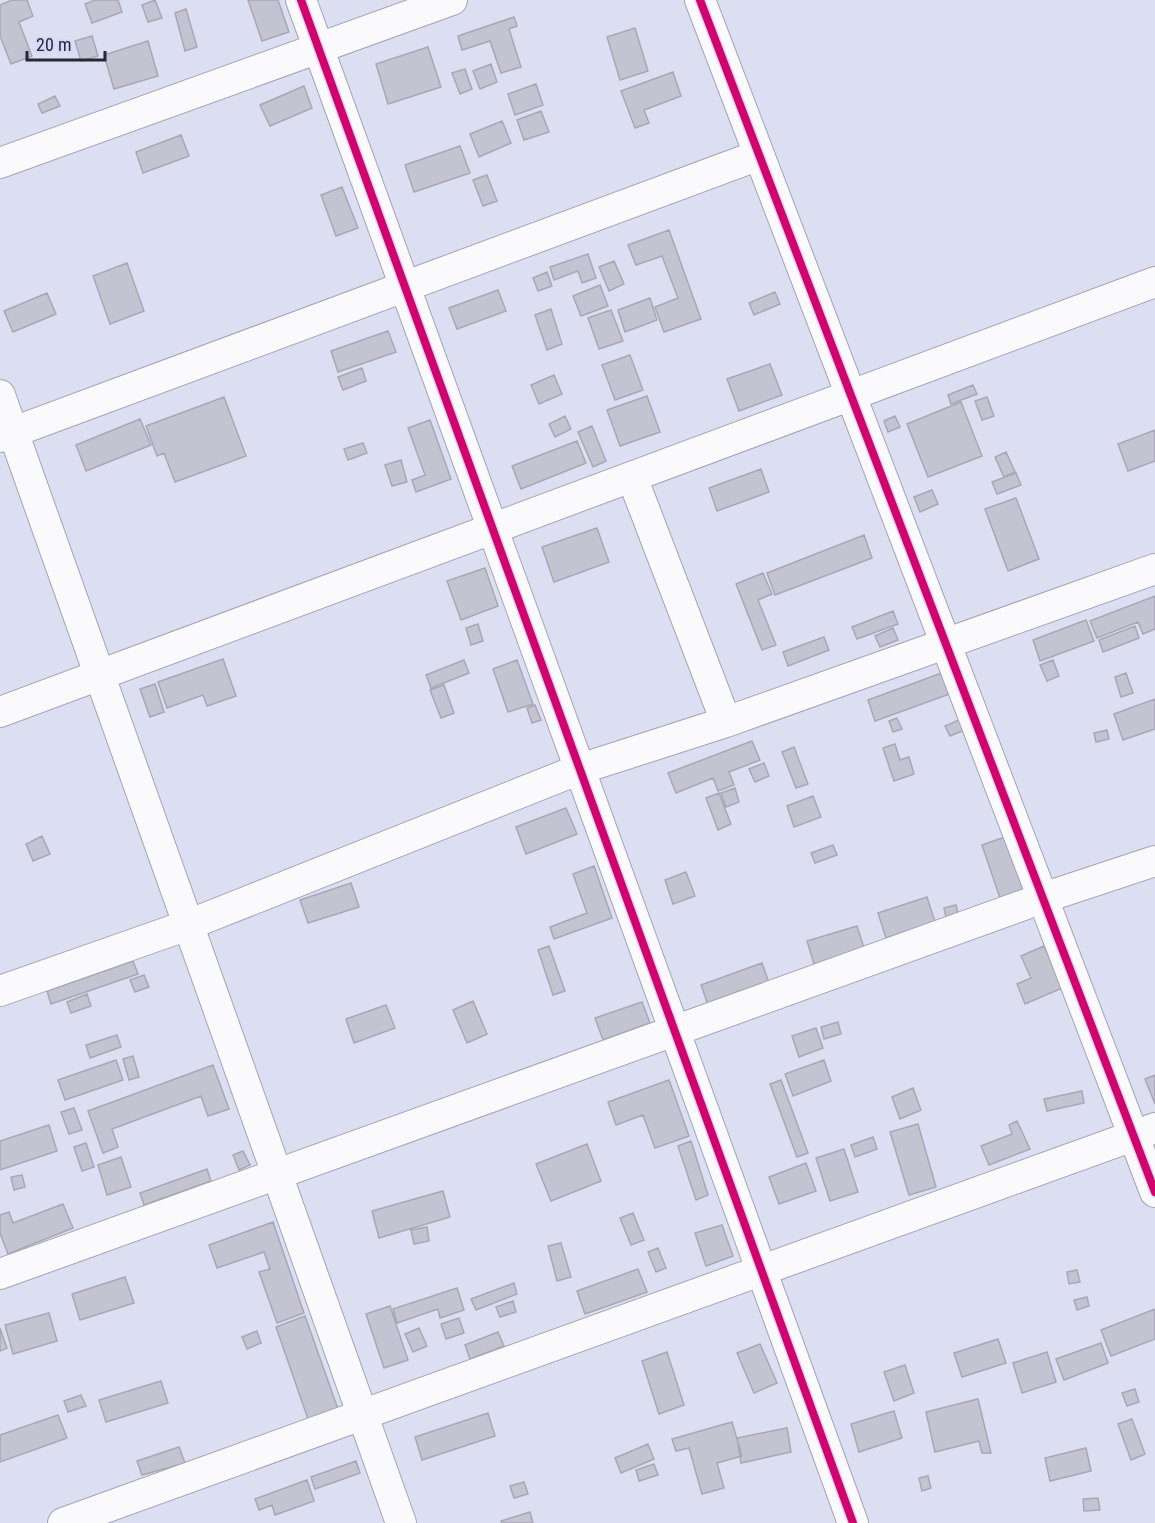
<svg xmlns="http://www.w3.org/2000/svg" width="1155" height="1523" viewBox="0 0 1155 1523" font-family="'Roboto Condensed',sans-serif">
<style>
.building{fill:#c4c3d2;stroke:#a8a7b6;stroke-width:1.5}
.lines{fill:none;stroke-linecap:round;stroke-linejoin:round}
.street-casing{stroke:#a2a4b3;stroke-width:32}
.street{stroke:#fafafd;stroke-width:30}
.cycleway-casing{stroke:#d4d9f9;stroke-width:11}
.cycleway{stroke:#d6006c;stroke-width:8}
</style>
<rect width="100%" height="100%" fill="#dcdff1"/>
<path class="building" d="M12 0H27L33 16 19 22 32 56 11 64 0 36V5Z
M95 0H118L122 12 92 23 85 4Z
M155 0 162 18 148 22 142 5Z
M248 0H278L289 32 262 41Z
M186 9 197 47 185 51 175 13Z
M514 17 517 26 509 29 521 67 501 73 490 41 462 50 458 36Z
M635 28 648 71 620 80 607 37Z
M92 36 98 56 81 61 75 41Z
M148 41 158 76 114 89 104 55Z
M428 47 441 87 388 104 376 64Z
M491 64 497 82 480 89 473 71Z
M465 69 472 89 460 94 452 73Z
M673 72 681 96 644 110 649 123 635 128 621 91Z
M536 84 543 105 515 115 508 94Z
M304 86 312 108 270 126 260 105Z
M55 96 60 106 42 113 38 104Z
M541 111 549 132 524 140 517 120Z
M502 121 511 143 479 157 470 134Z
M181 135 189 156 143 173 136 152Z
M460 146 470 173 414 192 405 165Z
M487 175 497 201 483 206 473 180Z
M342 187 358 228 336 236 321 195Z
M669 230 701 319 664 332 655 307 678 298 662 256 636 265 628 245Z
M588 254 596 278 582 283 578 271 554 280 550 267Z
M614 261 624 284 609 291 599 267Z
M127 263 144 311 110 324 93 276Z
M547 272 552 286 538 291 533 278Z
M600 285 608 306 581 316 573 296Z
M498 290 506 311 457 329 449 308Z
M775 292 780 304 754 315 749 303Z
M47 293 56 314 13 332 4 311Z
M650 298 657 320 625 332 618 310Z
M551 309 562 344 547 350 535 315Z
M611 310 623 341 599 349 588 318Z
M388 331 396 352 338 372 331 351Z
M630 355 643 390 615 400 602 365Z
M770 364 782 395 739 411 727 379Z
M362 368 366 381 343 390 338 377Z
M554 375 562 394 539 404 531 385Z
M973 385 977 394 951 404 948 395Z
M647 396 660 432 620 446 607 410Z
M224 397 246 456 175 482 164 453 157 456 146 426Z
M987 397 994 416 982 420 975 401Z
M961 402 982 456 928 477 907 424Z
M565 416 571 429 555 437 549 424Z
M895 416 900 427 888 432 884 421Z
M140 419 151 445 86 471 76 445Z
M430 420 451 479 416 492 412 480 425 475 408 428Z
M592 426 606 461 593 467 578 432Z
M1155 430V461L1128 471 1118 444Z
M577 441 586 463 521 489 512 466Z
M363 443 367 453 348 460 344 449Z
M1006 452 1015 472 1004 477 995 457Z
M401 460 407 482 392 486 385 465Z
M761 469 769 492 717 511 709 488Z
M1016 473 1021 485 997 494 992 482Z
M932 490 938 504 920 512 914 497Z
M1016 498 1039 559 1008 571 985 509Z
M597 528 609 562 554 582 542 547Z
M864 535 872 558 775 595 767 573Z
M485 568 498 606 461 620 447 581Z
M763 573 772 594 758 600 776 645 762 650 736 584Z
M1155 596V629L1143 634 1138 622 1097 638 1090 621Z
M893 611 898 624 857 639 852 627Z
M1086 620 1094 641 1040 661 1033 640Z
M478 624 483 641 471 645 466 628Z
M1135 626 1139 638 1103 652 1099 640Z
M893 628 898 640 880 647 875 636Z
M824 637 829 650 788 666 783 652Z
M223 659 236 696 207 706 203 695 167 708 158 682Z
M464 660 469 673 431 688 426 675Z
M517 660 533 704 508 712 493 669Z
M1053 660 1059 676 1047 681 1040 665Z
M947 671 955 692 875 721 868 700Z
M1126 673 1133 693 1121 697 1115 677Z
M155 684 164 712 150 717 140 689Z
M444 685 454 713 441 718 430 690Z
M1155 699V729L1123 740 1114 714Z
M535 705 541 720 532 723 527 708Z
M897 718 902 729 893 732 889 721Z
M961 719 965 730 950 736 945 726Z
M1107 730 1109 739 1096 742 1094 733Z
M752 741 760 760 729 772 734 785 718 791 713 778 676 793 668 773Z
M895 744 900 760 909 757 914 774 894 781 883 748Z
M794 747 808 784 796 788 782 752Z
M764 763 769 776 755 782 749 769Z
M735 788 739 802 726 807 721 793Z
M719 793 731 824 718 830 706 798Z
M813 796 821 817 794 827 787 806Z
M566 808 577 834 526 854 516 827Z
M42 836 50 854 33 861 26 844Z
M1005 837 1023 889 1000 898 982 845Z
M833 845 837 855 815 863 811 853Z
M594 866 612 918 554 939 550 927 587 913 573 874Z
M686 872 695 896 673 904 665 880Z
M351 883 359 907 308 923 300 900Z
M927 897 935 922 886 938 878 913Z
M956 905 958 914 946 917 944 908Z
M857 926 864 948 814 964 807 941Z
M549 946 565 991 553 995 538 950Z
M1044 946 1062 988 1025 1004 1017 984 1031 978 1021 956Z
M133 961 138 974 51 1004 47 991Z
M762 963 770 986 709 1008 701 985Z
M144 975 149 987 135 992 130 980Z
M87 994 91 1006 71 1013 67 1002Z
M473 1001 487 1034 467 1043 453 1010Z
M642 1002 650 1023 603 1040 595 1018Z
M386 1005 395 1028 354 1043 346 1019Z
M838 1022 841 1034 824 1039 821 1027Z
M816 1028 823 1048 799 1057 792 1036Z
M117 1035 121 1047 90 1058 86 1045Z
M133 1056 139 1077 129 1080 123 1059Z
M116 1060 123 1080 65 1100 58 1080Z
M824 1060 831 1081 793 1096 785 1074Z
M213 1065 229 1109 208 1116 201 1096 112 1129 118 1147 103 1153 88 1111Z
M1155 1075V1104L1145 1079Z
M669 1080 689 1136 655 1148 643 1115 616 1125 608 1102Z
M781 1080 808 1153 797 1157 770 1084Z
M913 1088 921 1110 900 1119 892 1097Z
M1082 1091 1084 1103 1047 1111 1044 1099Z
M74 1108 82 1130 69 1134 61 1112Z
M1017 1121 1030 1149 989 1165 981 1146 1012 1134 1009 1125Z
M918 1124 936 1187 909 1195 890 1132Z
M49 1125 57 1151 0 1170V1141Z
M873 1137 877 1149 855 1157 851 1145Z
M691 1141 708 1195 696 1200 678 1146Z
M86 1143 94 1167 82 1171 74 1147Z
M587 1144 601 1181 551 1201 536 1164Z
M844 1149 858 1192 830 1201 816 1158Z
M243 1151 250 1165 239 1170 233 1155Z
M121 1157 131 1187 107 1195 98 1165Z
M806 1163 816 1191 779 1204 769 1177Z
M207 1169 211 1181 144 1205 140 1193Z
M22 1175 25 1187 14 1190 11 1177Z
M443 1191 450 1217 379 1238 372 1211Z
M63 1204 73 1228 8 1254 0 1233V1215L9 1212 13 1223Z
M633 1213 644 1240 631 1245 620 1218Z
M273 1222 304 1313 277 1323 259 1272 270 1269 264 1252 217 1268 209 1245Z
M722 1225 733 1256 706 1266 695 1233Z
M427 1227 429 1241 414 1244 411 1230Z
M561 1243 571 1277 557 1281 548 1246Z
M658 1248 666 1268 656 1272 648 1252Z
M638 1269 647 1292 585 1314 577 1291Z
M1077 1270 1080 1282 1069 1284 1067 1272Z
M125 1277 134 1303 80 1320 72 1294Z
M514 1283 517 1294 476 1310 471 1299Z
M457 1288 464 1310 440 1318 438 1309 397 1323 393 1309Z
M1087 1297 1089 1306 1077 1310 1074 1300Z
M513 1301 516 1312 500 1317 496 1307Z
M390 1306 408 1360 384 1368 366 1314Z
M1155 1309V1339L1111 1356 1101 1330Z
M49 1313 57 1341 13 1354 5 1325Z
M305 1316 338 1409 308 1419 276 1327Z
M459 1318 464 1333 446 1339 441 1324Z
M0 1328 7 1348 0 1351Z
M419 1328 427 1346 413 1352 405 1334Z
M257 1331 261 1343 247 1349 242 1337Z
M498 1332 504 1346 470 1359 465 1345Z
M998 1339 1006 1363 962 1377 954 1353Z
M1101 1343 1108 1363 1064 1380 1056 1359Z
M760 1344 777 1383 754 1393 737 1353Z
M667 1352 684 1405 659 1414 642 1361Z
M1047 1352 1056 1382 1022 1393 1013 1363Z
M905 1365 914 1393 894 1401 884 1372Z
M161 1381 168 1403 106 1422 99 1400Z
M1135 1389 1139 1402 1127 1406 1122 1393Z
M81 1395 86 1406 68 1412 64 1401Z
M978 1399 991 1453H982L979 1441 935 1452 926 1412Z
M894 1411 902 1438 859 1452 851 1424Z
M488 1413 495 1436 422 1460 415 1437Z
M58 1415 67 1438 0 1462V1435Z
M1132 1419 1145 1454 1131 1460 1118 1424Z
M732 1422 742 1456 717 1463 724 1488 702 1494 689 1448 676 1451 672 1439Z
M787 1428 791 1452 741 1463 737 1438Z
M648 1444 654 1459 621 1473 615 1458Z
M179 1447 185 1463 142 1475 137 1461Z
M1086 1448 1091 1471 1050 1481 1045 1458Z
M356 1461 360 1473 315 1489 311 1477Z
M654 1464 658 1475 639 1481 636 1470Z
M928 1476 931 1488 922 1491 919 1478Z
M307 1480 314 1501 275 1515 272 1505 259 1510 255 1499Z
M524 1482 528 1494 514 1498 510 1486Z
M1098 1498 1100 1510 1084 1511 1083 1499Z
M530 1512 533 1523H502L501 1521Z"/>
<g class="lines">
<defs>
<path id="street" d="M301 0 853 1523
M700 0 1155 1192
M0 163 452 0
M0 395 401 1523
M0 437 759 155
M632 477 726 722
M0 712 1155 282
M0 991 188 925 580 769 726 722 1155 569
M0 1274 1043 898 1155 861
M63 1523 1155 1128"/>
</defs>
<use href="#street" class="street-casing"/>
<use href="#street" class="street"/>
<defs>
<path id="cycleway" d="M301 0 853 1523
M700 0 1155 1192"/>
</defs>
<use href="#cycleway" class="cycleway-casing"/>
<use href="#cycleway" class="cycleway"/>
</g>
<path d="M27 51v9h78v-9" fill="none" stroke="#262837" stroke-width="3"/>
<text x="36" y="51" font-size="18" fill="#262837" stroke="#d4d9f9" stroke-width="4.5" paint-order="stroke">20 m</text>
</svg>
